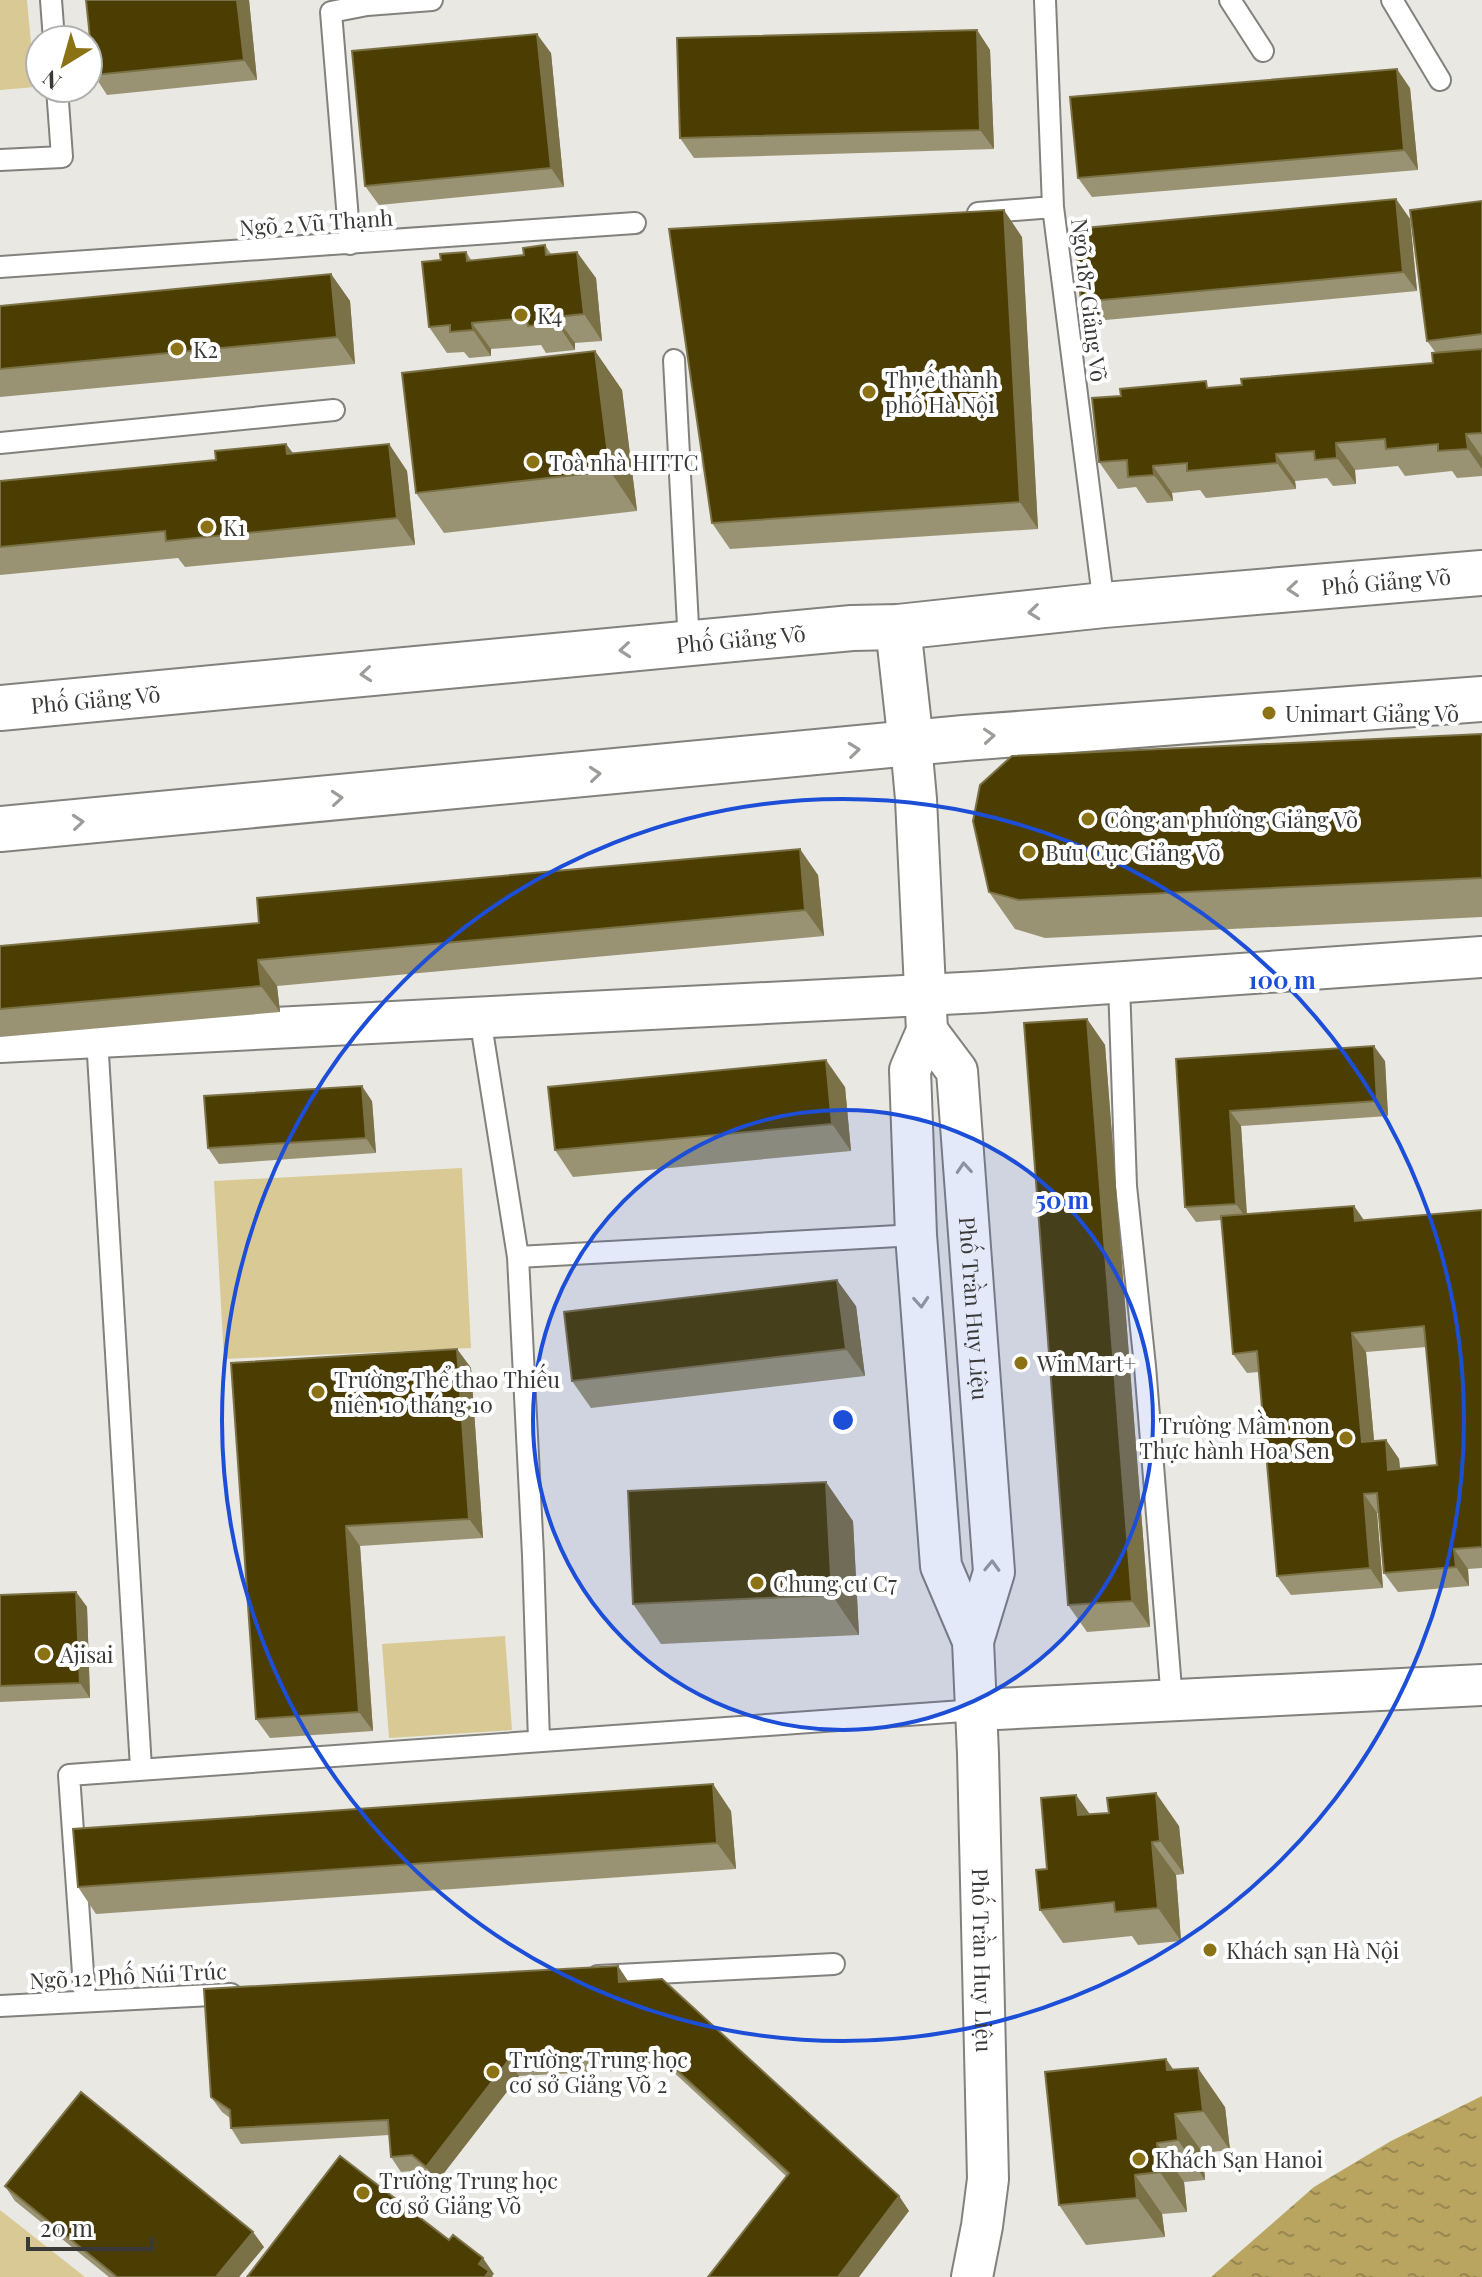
<svg xmlns="http://www.w3.org/2000/svg" width="1482" height="2277" viewBox="0 0 1482 2277" font-family="'Playfair Display',serif">
<style>
.green{fill:#d9c995}
.water{fill:url(#water-ripples)}
.lines{fill:none;stroke-linecap:round;stroke-linejoin:round}
.service-casing{stroke:#82817d;stroke-width:24}
.minor-casing{stroke:#82817d;stroke-width:44}
.primary-casing{stroke:#82817d;stroke-width:48}
.service{stroke:#fff;stroke-width:20}
.minor{stroke:#fff;stroke-width:40}
.primary{stroke:#fff;stroke-width:44}
.wall{fill:#9a9373;fill-rule:evenodd}
.shaded-wall{fill:#7b7146}
.building{fill:#4c3e03;stroke:#7b7146;stroke-width:2;fill-rule:evenodd}
.oneway{stroke:#9c9c9b}
.ring{fill:none;stroke:#1d4ed8;stroke-width:4}
.poi-dot{fill:#8b7315;stroke:#fff;stroke-width:3}
.labels{text-anchor:middle;dominant-baseline:central;stroke-width:8;stroke-linejoin:round;paint-order:stroke}
.street-label{font-size:22px;fill:#393937;stroke:#fff}
.poi-label{font-size:22px;fill:#393937;stroke:#fff;text-anchor:start}
.centre{fill:#1d4ed8;stroke:#fff;stroke-width:4}
.ring-label{font-size:24px;text-anchor:middle;font-weight:bold;fill:#1d4ed8;stroke:#fff;stroke-width:8;stroke-linejoin:round;paint-order:stroke}
</style>
<defs>
<pattern id="water-ripples" width="26" height="14" patternUnits="userSpaceOnUse" patternTransform="scale(2)"><rect width="26" height="14" fill="#b9a460"/><path d="M2 4q2-2 4 0t4 0M15 11q2-2 4 0t4 0" fill="none" stroke="#978750"/></pattern>
</defs>
<rect width="100%" height="100%" fill="#e9e8e3"/>
<path class="green" d="M0 0H27L35 87 0 90Z
M462 1168 471 1348 224 1359 214 1181Z
M505 1636 512 1730 389 1738 382 1644Z
M0 2210 85 2277H0Z"/>
<path class="water" d="M1482 2096V2277H1211L1314 2187 1391 2141Z"/>
<g class="lines">
<defs>
<path id="service" d="M51 0 54 40
M1045 0 1053 207 1104 605
M1230 0 1263 51
M1392 0 1440 80
M0 160 62 157 57 88
M978 213 1053 207
M350 244 331 12 367 5 432 0
M0 267 635 223
M674 360 689 645
M0 443 334 410
M1119 984 1126 1186 1145 1366 1172 1701
M480 1018 518 1257 533 1555 539 1741
M97 1038 141 1768
M518 1257 916 1235
M598 1976 834 1964
M85 2001 69 1775 977 1710
M0 2006 231 1994"/>
<g id="minor">
<path id="s1" d="M911 744 916 799 927 1031 910 1070 916 1235 941 1566 973 1641 978 1754 988 2179 982 2226 972 2277"/>
<path id="s2" d="M927 1031 957 1071 994 1572 973 1641"/>
<path d="M0 1042 982 992 1482 957"/>
<path d="M977 1710 1482 1685"/>
</g>
<g id="primary">
<path d="M898 627 911 744"/>
<path id="s3" d="M0 708 852 628 898 627 1104 605 1482 573"/>
<path d="M0 829 964 738 1482 699"/>
</g>
</defs>
<use href="#service" class="service-casing"/>
<use href="#minor" class="minor-casing"/>
<use href="#primary" class="primary-casing"/>
<use href="#service" class="service"/>
<use href="#minor" class="minor"/>
<use href="#primary" class="primary"/>
</g>
<path class="wall" d="M86 0H249L257 80 107 95 94 75Z
M977 30 990 50 994 149 694 158 680 138Z
M551 53 564 187 379 205 365 186Z
M1410 88 1418 170 1092 197 1078 178Z
M1396 199 1410 219 1417 291 1095 321 1081 302Z
M1482 201V476L1457 478 1452 471 1405 476 1398 466 1355 470 1356 484 1333 486 1327 478 1295 481 1296 489 1206 498 1200 490 1172 493 1173 501 1147 503 1136 487 1118 489 1099 462 1211 388 1433 363 1436 353 1427 341Z
M1022 237 1038 529 730 549 712 523Z
M545 245 551 254 596 278 602 341 575 343V350L546 353 541 345 491 349V356L469 358 464 352 447 353 429 327 441 260 466 252 472 261 524 255Z
M331 274 350 301 355 364 0 397V306Z
M595 351 622 390 637 511 444 533 416 493Z
M286 444 293 453 389 444 407 471 415 545 185 567 178 558 0 575V481L216 460Z
M1482 734V917L1045 938 1015 929 989 892Z
M818 875 824 936 277 986 280 1012 0 1037V946Z
M1087 1019 1105 1045 1150 1627 1087 1632 1068 1605Z
M1176 1059 1385 1061 1388 1116 1241 1126 1247 1214 1354 1206 1364 1220 1482 1210V1568L1468 1569 1469 1586 1398 1592 1384 1573 1379 1513H1377L1383 1588 1291 1595 1277 1576 1259 1372 1247 1373 1233 1354 1222 1220 1196 1222 1185 1207ZM1426 1347 1437 1465 1400 1468 1399 1459 1386 1440 1374 1441 1366 1352Z
M845 1087 851 1151 573 1177 555 1150Z
M372 1101 376 1153 219 1164 208 1148Z
M856 1306 865 1376 591 1408 572 1381Z
M457 1349 471 1368 483 1538 360 1546 373 1731 270 1738 256 1719 231 1363Z
M853 1521 859 1635 661 1644 633 1604Z
M76 1592 87 1607 90 1698 0 1702V1595Z
M731 1811 736 1869 96 1914 78 1887Z
M1090 1814 1179 1826 1184 1874 1176 1875 1181 1941 1138 1945 1132 1936 1063 1943 1040 1910 1047 1869Z
M628 1981 899 2196 909 2211 786 2176 669 2068 519 2076 437 2182 422 2170 401 2172 391 2157 389 2135 241 2144 231 2128 230 2118 222 2112 211 2097Z
M1174 2070 1225 2107 1230 2150 1203 2153 1205 2180 1184 2182 1187 2212 1162 2214 1165 2237 1086 2245 1059 2205Z
M5 2186 264 2247 239 2277H109L15 2201Z"/>
<path class="shaded-wall" d="M237 0H249L257 80 244 60Z
M977 30 990 50 994 149 980 130Z
M537 34 551 53 564 187 551 168Z
M1397 69 1410 88 1418 170 1404 150Z
M1396 199 1410 219 1417 291 1403 272Z
M1004 210 1022 237 1038 529 1020 502Z
M577 252 596 278 602 341 584 314Z
M331 274 350 301 355 364 337 337Z
M556 317 575 343V350L557 323Z
M472 323 491 349V356L473 330Z
M595 351 622 390 637 511 610 471Z
M1466 434 1482 457V469L1468 449Z
M1336 443 1355 470 1356 484 1337 458Z
M286 444 305 470 287 454Z
M389 444 407 471 415 545 397 518Z
M1276 454 1295 481 1296 489 1277 463Z
M1153 466 1172 493 1173 501 1154 475Z
M800 849 818 875 824 936 805 910Z
M258 960 277 986 280 1012 261 986Z
M1087 1019 1105 1045 1150 1627 1132 1601Z
M1374 1046 1385 1061 1388 1116 1377 1101Z
M826 1060 845 1087 851 1151 832 1124Z
M362 1086 372 1101 376 1153 366 1138Z
M1230 1111 1241 1126 1247 1219 1236 1204Z
M1354 1206 1367 1225 1355 1221Z
M837 1280 856 1306 865 1376 846 1349Z
M1352 1333 1366 1352 1376 1462 1362 1442Z
M457 1349 471 1368 483 1538 469 1519Z
M1386 1440 1399 1459 1402 1489 1388 1470Z
M826 1482 853 1521 859 1635 832 1595Z
M1364 1494 1377 1513 1383 1588 1370 1568Z
M346 1526 360 1546 373 1731 359 1712Z
M1454 1549 1468 1569 1469 1586 1456 1567Z
M76 1592 87 1607 90 1698 80 1683Z
M713 1784 731 1811 736 1869 717 1843Z
M1156 1793 1179 1826 1184 1874 1160 1841Z
M1076 1795 1100 1828 1078 1815Z
M1152 1842 1176 1875 1181 1941 1158 1908Z
M618 1966 628 1981 619 1982Z
M1166 2059 1194 2099 1167 2070Z
M508 2061 519 2076 437 2182 426 2167Z
M1198 2068 1225 2107 1230 2150 1203 2111Z
M1175 2114 1203 2153 1205 2180 1178 2140Z
M1157 2143 1184 2182 1187 2212 1160 2172Z
M1135 2175 1162 2214 1165 2237 1137 2198Z
M899 2196 909 2211 859 2277H838Z
M253 2232 264 2247 239 2277H216Z
M483 2258 494 2274 492 2276 493 2277H485L479 2264Z"/>
<path class="building" d="M86 0H237L244 60 94 75Z
M977 30 980 130 680 138 677 38Z
M537 34 551 168 365 186 352 51Z
M1397 69 1404 150 1078 178 1070 97Z
M1396 199 1403 272 1081 302 1074 229Z
M1482 201V334L1427 341 1410 210Z
M1004 210 1020 502 712 523 669 229Z
M545 245 546 255 577 252 584 314 556 317 557 323 528 326 527 318 472 323 473 330 450 332V325L429 327 422 262 441 260 440 254 466 252 467 261 524 255 523 248Z
M331 274 337 337 0 369V306Z
M1482 349V433L1466 434 1468 449 1438 451V444L1386 449 1385 439 1336 443 1337 458 1315 460 1314 451 1276 454 1277 463 1187 471V463L1153 466 1154 475 1128 477 1127 460 1099 462 1092 398 1121 396 1120 389 1206 381 1207 388 1242 385 1241 379 1433 363 1432 353Z
M595 351 610 471 416 493 402 373Z
M286 444 287 454 389 444 397 518 166 541 165 531 0 547V481L216 460 215 451Z
M1482 734V878L1019 900 989 892 973 821 980 785 1012 756Z
M800 849 805 910 258 960 261 986 0 1009V946L259 923 257 898Z
M1087 1019 1132 1601 1068 1605 1024 1023Z
M1374 1046 1377 1101 1230 1111 1236 1204 1185 1207 1176 1059Z
M826 1060 832 1124 555 1150 548 1087Z
M362 1086 366 1138 208 1148 204 1096Z
M1354 1206 1355 1221 1482 1210V1547L1454 1549 1456 1567 1384 1573 1377 1493 1364 1494 1370 1568 1277 1576 1257 1351 1233 1354 1221 1216ZM1424 1326 1437 1465 1388 1470 1386 1440 1362 1442 1352 1333Z
M837 1280 846 1349 572 1381 564 1312Z
M457 1349 469 1519 346 1526 359 1712 256 1719 231 1363Z
M826 1482 832 1595 633 1604 628 1491Z
M76 1592 80 1683 0 1686V1595Z
M713 1784 717 1843 78 1887 73 1829Z
M1156 1793 1160 1841 1152 1842 1158 1908 1115 1912 1114 1902 1040 1910 1036 1870 1047 1869 1041 1798 1076 1795 1078 1815 1109 1813 1107 1798Z
M618 1966 619 1982 662 1979 899 2196 838 2277H708L789 2173 658 2053 508 2061 426 2167 412 2155 391 2157 388 2120 231 2128 230 2110 211 2097 204 1989Z
M1166 2059 1167 2070 1198 2068 1203 2111 1175 2114 1178 2140 1157 2143 1160 2172 1135 2175 1137 2198 1059 2205 1045 2072Z
M81 2092 253 2232 216 2277H117L5 2186Z
M340 2156 449 2240 453 2235 483 2258 479 2264 489 2271 485 2277H247Z"/>
<defs><path id="oneway-chevron" d="M-2-3.5L2.5 0L-2 3.5" fill="none" stroke-width="1.6" stroke-linecap="round" stroke-linejoin="round" transform="scale(2)"/></defs>
<g class="oneway">
<use href="#oneway-chevron" transform="translate(1293 589) rotate(175)"/>
<use href="#oneway-chevron" transform="translate(1034 612) rotate(174)"/>
<use href="#oneway-chevron" transform="translate(625 650) rotate(175)"/>
<use href="#oneway-chevron" transform="translate(366 674) rotate(175)"/>
<use href="#oneway-chevron" transform="translate(989 736) rotate(-4)"/>
<use href="#oneway-chevron" transform="translate(854 750) rotate(-6)"/>
<use href="#oneway-chevron" transform="translate(595 774) rotate(-5)"/>
<use href="#oneway-chevron" transform="translate(337 798) rotate(-5)"/>
<use href="#oneway-chevron" transform="translate(78 822) rotate(-5)"/>
<use href="#oneway-chevron" transform="translate(964 1168) rotate(-94)"/>
<use href="#oneway-chevron" transform="translate(921 1302) rotate(86)"/>
<use href="#oneway-chevron" transform="translate(992 1566) rotate(-88)"/>
</g>
<circle cx="843" cy="1420" r="310" fill="#1d4ed8" fill-opacity=".12"/>
<g class="ring">
<circle cx="843" cy="1420" r="310"/>
<circle cx="843" cy="1420" r="621"/>
</g>
<g class="poi-dot">
<circle cx="521" cy="315" r="8"/>
<circle cx="177" cy="349" r="8"/>
<circle cx="869" cy="392" r="8"/>
<circle cx="533" cy="462" r="8"/>
<circle cx="207" cy="527" r="8"/>
<circle cx="1269" cy="713" r="8"/>
<circle cx="1088" cy="819" r="8"/>
<circle cx="1029" cy="852" r="8"/>
<circle cx="1021" cy="1363" r="8"/>
<circle cx="318" cy="1392" r="8"/>
<circle cx="1346" cy="1438" r="8"/>
<circle cx="757" cy="1583" r="8"/>
<circle cx="44" cy="1654" r="8"/>
<circle cx="1210" cy="1950" r="8"/>
<circle cx="493" cy="2072" r="8"/>
<circle cx="1139" cy="2159" r="8"/>
<circle cx="363" cy="2193" r="8"/>
</g>
<g class="labels">
<g class="street-label">
<text transform="translate(316 222) rotate(-4)">Ngõ 2 Vũ Thạnh</text>
<text transform="translate(1090 300) rotate(83)">Ngõ 187 Giảng Võ</text>
<text stroke="none"><textPath href="#s3" startOffset="1392">Phố Giảng Võ</textPath></text>
<text stroke="none"><textPath href="#s3" startOffset="744">Phố Giảng Võ</textPath></text>
<text stroke="none"><textPath href="#s3" startOffset="96">Phố Giảng Võ</textPath></text>
<text stroke="none"><textPath href="#s2" startOffset="288">Phố Trần Huy Liệu</textPath></text>
<text stroke="none"><textPath href="#s1" startOffset="1228">Phố Trần Huy Liệu</textPath></text>
<text transform="translate(128 1975) rotate(-3)">Ngõ 12 Phố Núi Trúc</text>
</g>
<g class="poi-label">
<text x="537" y="315">K4</text>
<text x="193" y="349">K2</text>
<text x="885" y="379">Thuế thành<tspan x="885" dy="25">phố Hà Nội</tspan></text>
<text x="549" y="462">Toà nhà HITTC</text>
<text x="223" y="527">K1</text>
<text x="1285" y="713">Unimart Giảng Võ</text>
<text x="1104" y="819">Công an phường Giảng Võ</text>
<text x="1045" y="852">Bưu Cục Giảng Võ</text>
<text x="1037" y="1363">WinMart+</text>
<text x="334" y="1379">Trường Thể thao Thiếu<tspan x="334" dy="25">niên 10 tháng 10</tspan></text>
<text x="1330" y="1425" text-anchor="end">Trường Mầm non<tspan x="1330" dy="25">Thực hành Hoa Sen</tspan></text>
<text x="773" y="1583">Chung cư C7</text>
<text x="60" y="1654">Ajisai</text>
<text x="1226" y="1950">Khách sạn Hà Nội</text>
<text x="509" y="2059">Trường Trung học<tspan x="509" dy="25">cơ sở Giảng Võ 2</tspan></text>
<text x="1155" y="2159">Khách Sạn Hanoi</text>
<text x="379" y="2180">Trường Trung học<tspan x="379" dy="25">cơ sở Giảng Võ</tspan></text>
</g>
</g>
<circle cx="843" cy="1420" r="12" class="centre"/>
<g class="ring-label">
<text x="1282" y="989">100 m</text>
<text x="1062" y="1209">50 m</text>
</g>
<g transform="translate(64 64) rotate(217)"><circle r="38" fill="#ffffff" stroke="#b0b0af" stroke-width="2"/>
<path d="M0-6L14 30L0 20L-14 30Z" fill="#8b7315"/>
<text y="-12" font-size="22" font-weight="bold" text-anchor="middle" fill="#393937">N</text>
</g>
<path d="M28 2237v12h124v-12" fill="none" stroke="#393937" stroke-width="4"/>
<text x="40" y="2237" font-size="24" fill="#393937" stroke="#ffffff" stroke-width="6" paint-order="stroke">20 m</text>
</svg>
